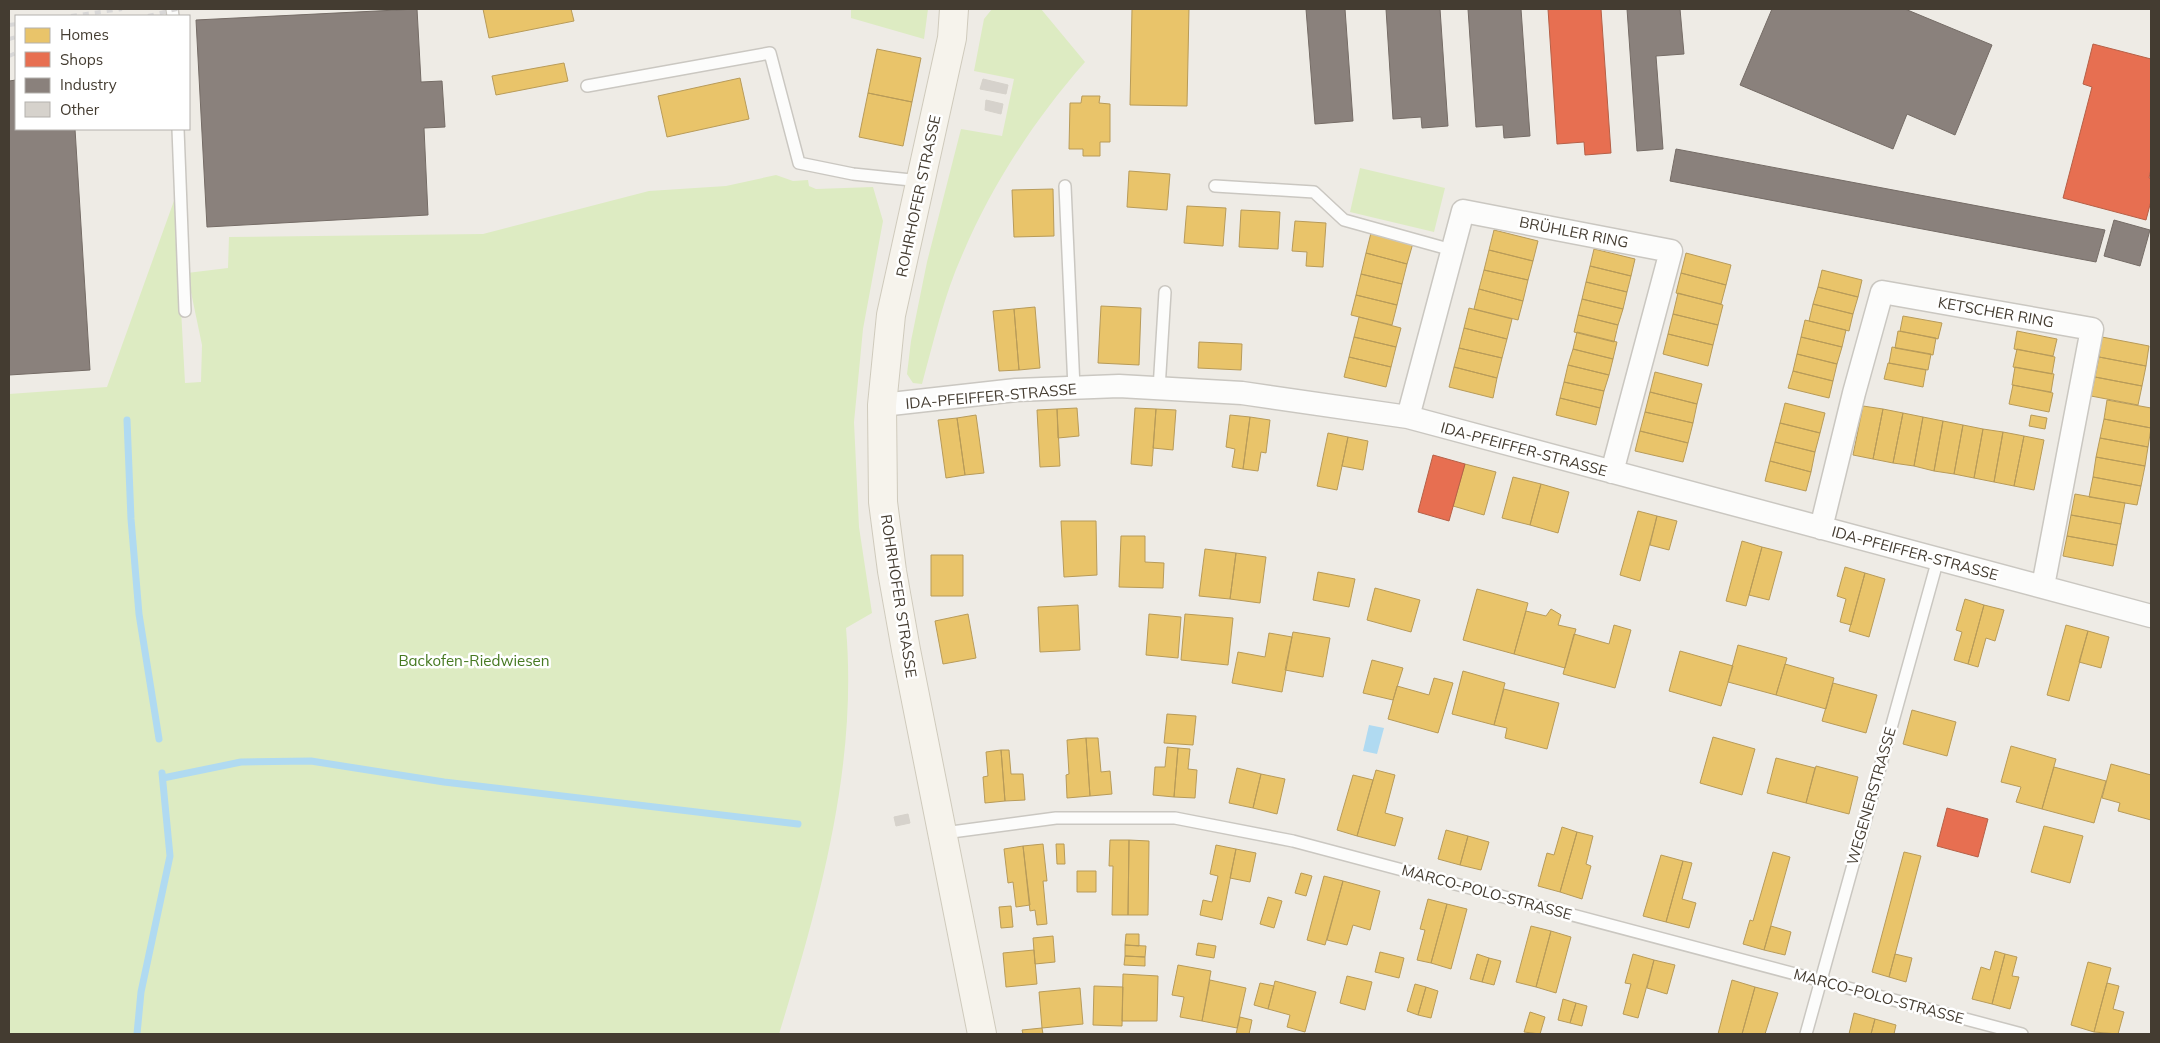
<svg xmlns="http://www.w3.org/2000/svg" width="2160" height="1043" viewBox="0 0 2160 1043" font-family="Mulish,sans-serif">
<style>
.green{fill:#ddebc2}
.water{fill:#b0daf1}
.homes{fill:#e9c46a;stroke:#b89b59}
.shops{fill:#e76f51;stroke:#b66047}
.industry{fill:#8a817c;stroke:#756c66}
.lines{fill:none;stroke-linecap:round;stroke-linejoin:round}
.stream{stroke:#b0daf1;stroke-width:7}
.building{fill:#d6d2cc;stroke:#d6d2cb}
.service-casing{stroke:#cac7c1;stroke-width:14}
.minor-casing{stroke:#cac7c1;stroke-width:25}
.secondary-casing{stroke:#cfcabc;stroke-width:30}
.service{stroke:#fcfcfb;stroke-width:11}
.minor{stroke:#fcfcfb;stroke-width:22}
.secondary{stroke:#f6f3ec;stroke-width:28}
.rail{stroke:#d8d7d7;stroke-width:4;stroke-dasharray:6 6;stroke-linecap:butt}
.labels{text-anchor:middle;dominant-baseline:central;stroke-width:5;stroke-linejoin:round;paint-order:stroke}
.street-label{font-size:15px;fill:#443c31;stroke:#fff}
.park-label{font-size:15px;fill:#467921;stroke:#fff}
</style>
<rect width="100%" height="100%" fill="#eeebe5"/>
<path class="green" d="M851 9H928L924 39 851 18Z
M992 9H1041L1085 62C1035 119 993 183 963 253 944 295 934 340 922 384L913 383 907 374 911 341 927 262 961 129 1002 136 1014 79 974 71 984 19Z
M1360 168 1445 188 1434 232 1350 212Z
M776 175 793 181 808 180 809 186 816 189 873 187 883 221 863 329 854 422 859 527 872 613 846 628C858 766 819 904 779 1034H9V394L107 387 175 198 185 383 201 382 202 345 187 273 228 268 229 237 483 234 649 191 726 186Z"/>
<path class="water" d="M1369 725 1384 728 1377 754 1363 751Z"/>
<path class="homes" d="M483 9H571L574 21 489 38Z
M1132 9H1189L1187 106 1130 105Z
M877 49 921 58 912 102 868 93Z
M564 63 568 81 496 95 492 76Z
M740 78 749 119 667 137 658 96Z
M868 93 912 102 903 146 859 137Z
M1082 96H1100L1099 103 1110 104V142H1100V156H1083V149H1069L1070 103H1081Z
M1129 171 1170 174 1167 210 1127 207Z
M1053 189 1054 236 1014 237 1012 190Z
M1187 206 1226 208 1223 246 1184 243Z
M1241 210 1280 212 1278 249 1239 247Z
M1295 221 1326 223 1323 267 1306 266 1307 252 1292 251Z
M1494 230 1538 241 1533 261 1489 250Z
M1371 233 1413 243 1407 264 1366 253Z
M1594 249 1635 259 1631 276 1590 266Z
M1489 250 1533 261 1528 280 1484 270Z
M1366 253 1407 264 1402 284 1361 274Z
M1686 253 1731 265 1726 285 1681 273Z
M1590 266 1631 276 1627 292 1586 282Z
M1484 270 1528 280 1523 301 1479 289Z
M1822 270 1862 280 1858 297 1818 287Z
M1681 273 1726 285 1721 304 1676 293Z
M1361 274 1402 284 1397 305 1356 295Z
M1586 282 1627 292 1623 309 1582 299Z
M1818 287 1858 297 1853 314 1813 304Z
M1479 289 1523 301 1518 320 1474 309Z
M1678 293 1723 305 1718 325 1673 314Z
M1356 295 1397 305 1392 325 1351 315Z
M1582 299 1623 309 1618 325 1578 315Z
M1813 304 1853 314 1849 331 1809 321Z
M1101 306 1141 308 1139 365 1098 363Z
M1035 307 1040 368 1019 370 1014 309Z
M1469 308 1512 319 1507 339 1464 328Z
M1014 309 1019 370 999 371 993 311Z
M1673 314 1718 325 1713 345 1668 334Z
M1578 315 1618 325 1614 342 1574 332Z
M1903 316 1942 323 1938 339 1900 331Z
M1359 317 1401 328 1396 347 1354 337Z
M1805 320 1846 330 1842 347 1801 337Z
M1464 328 1507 339 1502 358 1459 348Z
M1898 331 1936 338 1933 355 1895 348Z
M2017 331 2057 339 2053 356 2014 349Z
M1577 332 1617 342 1613 359 1573 349Z
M1668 334 1713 345 1708 366 1663 354Z
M1354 337 1396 347 1391 367 1349 357Z
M1801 337 1842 347 1837 364 1797 354Z
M2102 337 2149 346 2146 366 2099 357Z
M1199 342 1242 344 1241 370 1198 368Z
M1892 347 1931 354 1928 370 1889 363Z
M1459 348 1502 358 1497 378 1454 367Z
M1573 349 1613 359 1609 375 1568 365Z
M2017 349 2055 357 2052 374 2013 367Z
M1797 354 1837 364 1833 381 1793 371Z
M1349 357 1391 367 1386 387 1344 377Z
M2099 357 2146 366 2142 386 2095 377Z
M1888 363 1926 370 1923 387 1884 379Z
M1568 365 1609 375 1604 391 1564 382Z
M1454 367 1497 378 1493 398 1449 387Z
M2015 367 2054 374 2051 392 2012 385Z
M1793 371 1833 381 1829 398 1788 388Z
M1655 372 1702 384 1697 404 1650 392Z
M2095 377 2142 386 2138 405 2091 396Z
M1564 382 1604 391 1600 408 1560 398Z
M2013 385 2053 393 2049 412 2009 404Z
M1650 392 1697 404 1693 423 1645 412Z
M1560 398 1600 408 1596 425 1556 415Z
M2107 400 2151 408V428L2104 419Z
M1785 403 1825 413 1820 433 1780 423Z
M1863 406 1883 409 1873 459 1853 455Z
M1077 408 1079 436 1058 438 1057 409Z
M1135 408 1156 409 1152 466 1131 464Z
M1057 409 1060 466 1040 467 1037 410Z
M1156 409 1176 410 1173 450 1153 448Z
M1883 409 1903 413 1893 463 1873 459Z
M1645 412 1693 423 1688 443 1640 431Z
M1903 413 1923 417 1914 466 1893 463Z
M976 415 984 473 965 475 957 418Z
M1230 415 1250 417 1243 469 1232 467 1235 449 1226 447Z
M2031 415 2047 418 2045 429 2029 426Z
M1250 417 1270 420 1266 453 1261 452 1258 471 1243 469Z
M1923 417 1943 421 1934 471 1914 466Z
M957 418 965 475 946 478 938 420Z
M2104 419 2151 428 2148 447 2100 438Z
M1943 421 1963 425 1954 474 1934 471Z
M1780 423 1820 433 1815 452 1775 442Z
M1963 425 1983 429 1974 478 1954 474Z
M1983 429 2003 432 1994 482 1974 478Z
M1640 431 1688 443 1683 462 1635 451Z
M2003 432 2024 436 2014 486 1994 482Z
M1328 433 1348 437 1337 490 1317 486Z
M2024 436 2044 440 2034 490 2014 486Z
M1348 437 1368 441 1363 470 1342 466Z
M2100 438 2148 447 2145 466 2096 457Z
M1775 442 1815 452 1811 472 1770 461Z
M2096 457 2145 466 2141 486 2093 477Z
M1770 461 1811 472 1806 491 1765 481Z
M1465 464 1496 472 1484 515 1453 506Z
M1513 477 1541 484 1530 525 1502 518Z
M2093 477 2141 486 2137 505 2089 497Z
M1541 484 1569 492 1558 533 1530 525Z
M2075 494 2125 503 2121 524 2071 515Z
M1638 511 1657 516 1640 581 1620 575Z
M2071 515 2121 524 2117 545 2067 536Z
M1657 516 1677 521 1669 550 1650 545Z
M1061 521H1096L1097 575 1064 577Z
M1121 536H1145V562L1164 563 1163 588 1119 587Z
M2067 536 2117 545 2113 566 2063 556Z
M1742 541 1762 547 1746 606 1726 601Z
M1762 547 1782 552 1769 600 1749 595Z
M1205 549 1236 553 1230 599 1199 596Z
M1236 553 1266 557 1260 603 1230 599Z
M931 555H963V596H931Z
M1845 567 1865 573 1851 625 1840 622 1846 599 1837 596Z
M1318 572 1355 579 1349 607 1313 600Z
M1865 573 1885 579 1869 637 1849 631Z
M1375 588 1420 600 1411 632 1367 620Z
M1477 589 1528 603 1514 654 1463 640Z
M1965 599 1984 605 1968 664 1954 660 1962 632 1956 630Z
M1078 605 1080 650 1040 652 1038 607Z
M1984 605 2004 610 1995 641 1986 638 1978 667 1968 664Z
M1551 609 1561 615 1558 625 1576 629 1565 668 1514 654 1526 611 1546 616Z
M968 614 976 658 943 664 935 621Z
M1149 614 1181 617 1178 658 1146 655Z
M1185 614 1233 618 1228 665 1181 660Z
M1614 625 1631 630 1615 688 1563 674 1574 634 1609 644Z
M2066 625 2088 631 2069 701 2047 695Z
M2088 631 2109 637 2101 668 2079 662Z
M1293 632 1330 638 1323 677 1285 670Z
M1269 633 1292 637 1282 692 1232 683 1238 652 1265 657Z
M1738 645 1787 658 1776 695 1728 682Z
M1680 651 1733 666 1721 706 1669 691Z
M1372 660 1403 668 1393 700 1363 693Z
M1785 664 1834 678 1826 709 1776 695Z
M1463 671 1505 683 1494 725 1452 714Z
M1434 678 1453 683 1438 733 1388 719 1397 686 1429 695Z
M1833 683 1877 695 1866 733 1822 721Z
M1504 689 1559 703 1547 749 1505 738 1507 728 1494 725Z
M1912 710 1956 722 1947 756 1903 744Z
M1167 714 1196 716 1193 745 1164 743Z
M1713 737 1755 749 1742 795 1700 783Z
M1086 738H1098L1101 772 1110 771 1112 794 1090 796Z
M1086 738 1090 796 1067 798 1066 775 1069 774 1067 740Z
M2011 746 2056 759 2042 809 2016 802 2021 787 2001 782Z
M1167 747 1178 748 1174 797 1153 795 1155 767H1165Z
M1178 748 1190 749 1188 769 1197 770 1195 798 1174 797Z
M1001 750 1005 801 985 803 983 777 988 776 986 752Z
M1001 750H1009L1011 774H1023L1025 800 1005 801Z
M1776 758 1815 768 1806 803 1767 793Z
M2111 764 2151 775V820L2118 811 2120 803 2102 798Z
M1816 766 1858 777 1849 814 1806 803Z
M2054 767 2106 781 2094 823 2042 809Z
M1237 768 1261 774 1253 808 1229 803Z
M1376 770 1395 775 1385 813 1403 818 1395 846 1357 836Z
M1261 774 1285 779 1277 814 1253 808Z
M1353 775 1373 780 1357 836 1337 830Z
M2044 826 2083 836 2070 883 2031 872Z
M1562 827 1577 832 1560 892 1538 886 1547 853 1554 855Z
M1446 830 1468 836 1460 865 1438 859Z
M1577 832 1593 836 1586 864 1591 866 1582 899 1560 892Z
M1468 836 1489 842 1481 870 1460 865Z
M1110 840H1129L1128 915H1112L1113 866H1109Z
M1129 840 1149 841 1148 915H1128Z
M1043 844 1047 881H1043L1047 924 1037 925 1035 910 1030 911 1023 846Z
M1056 844H1064L1065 864H1057Z
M1216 845 1236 849 1222 920 1200 915 1203 900 1212 902 1218 876 1210 874Z
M1023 846 1030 905 1016 907 1013 882 1008 883 1004 849Z
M1236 849 1256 853 1250 882 1230 878Z
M1773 852 1790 857 1764 950 1743 944 1750 920 1753 921Z
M1904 852 1921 856 1889 977 1872 972Z
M1661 855 1683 861 1666 922 1643 916Z
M1683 861 1692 863 1682 899 1696 903 1689 928 1666 922Z
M1077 871H1096V892H1077Z
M1301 873 1312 876 1306 896 1295 893Z
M1324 876 1343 881 1325 945 1307 940Z
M1343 881 1380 891 1370 930 1353 925 1347 945 1327 940Z
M1268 897 1282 901 1274 928 1260 924Z
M1428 899 1447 904 1431 963 1417 960 1425 930 1420 929Z
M1447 904 1467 909 1451 969 1431 963Z
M1011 906 1013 927 1001 928 999 907Z
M1531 926 1551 931 1536 987 1516 982Z
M1771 926 1791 932 1785 955 1764 950Z
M1551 931 1571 937 1556 993 1536 987Z
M1126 934H1139V946L1125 945Z
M1053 936 1055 962 1035 964 1033 938Z
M1198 943 1216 946 1214 958 1196 955Z
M1125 945 1146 946 1145 957 1125 956Z
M1034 950 1037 984 1006 987 1003 953Z
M1995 951 2005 954 1992 1004 1972 999 1981 967 1990 970Z
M1380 952 1404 958 1399 978 1375 972Z
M1477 954 1489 958 1482 982 1470 979Z
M1633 954 1654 960 1638 1018 1623 1014 1631 984 1625 983Z
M1895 954 1912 958 1906 982 1889 977Z
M2005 954 2017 957 2012 976 2019 977 2010 1009 1992 1004Z
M1125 956 1145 957V966L1124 965Z
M1489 958 1501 961 1494 985 1482 982Z
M1654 960 1675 965 1667 994 1647 988Z
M2088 962 2111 968 2094 1032 2071 1025Z
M1178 965 1211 971 1202 1021 1180 1017 1184 997 1172 995Z
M1123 974 1158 976 1157 1021H1122Z
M1347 976 1372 982 1365 1010 1340 1003Z
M1210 980 1246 988 1237 1028 1202 1021Z
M1732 980 1755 987 1742 1034H1718Z
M1275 981 1316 992 1305 1032 1287 1027 1290 1015 1268 1009Z
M1260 983 1274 986 1268 1009 1254 1005Z
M2107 983 2119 986 2113 1009 2124 1012 2118 1034 2094 1032Z
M1415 984 1426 987 1418 1015 1407 1011Z
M1094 986 1123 987 1122 1026 1093 1025Z
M1426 987 1438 991 1431 1018 1418 1015Z
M1755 987 1778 993 1765 1034H1742Z
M1080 988 1083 1024 1042 1028 1039 992Z
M1563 999 1576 1003 1570 1023 1558 1020Z
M1576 1003 1587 1006 1582 1026 1570 1023Z
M1530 1012 1545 1017 1540 1034 1524 1032Z
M1854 1013 1875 1019 1871 1034H1849Z
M1240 1017 1252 1020 1249 1034H1236Z
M1875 1019 1896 1025 1894 1034H1871Z
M1042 1028 1043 1034H1023L1022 1030Z"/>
<path class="shops" d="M1548 9H1601L1611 153 1585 155 1584 142 1557 144Z
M2093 44 2151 59V169L2149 178H2151V201L2146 220 2063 198 2092 87 2083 84Z
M1433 455 1465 464 1449 521 1418 512Z
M1947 808 1988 819 1978 857 1937 846Z"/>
<path class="industry" d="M417 9 421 82 442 81 445 127 424 128 428 215 207 227 196 20Z
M1306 9H1345L1353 121 1315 124Z
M1386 9H1440L1448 126 1422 128 1421 117 1393 119Z
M1468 9H1521L1530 136 1504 138 1503 125 1476 127Z
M1627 9H1680L1684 54 1656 56 1663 149 1637 151Z
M1772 9H1905L1992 45 1955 135 1907 114 1893 149 1740 85Z
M16 80V129H75L90 370 9 375V81Z
M1676 149 2105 230 2096 262 1670 181Z
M2114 220 2150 230 2140 266 2104 256Z"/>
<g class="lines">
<path class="stream" d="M127 420 131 519 139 614 159 739
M163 778 241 762 311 761 444 782 798 824
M137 1034 141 992 170 856 162 773"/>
</g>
<path class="building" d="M983 79 1008 85 1006 94 980 89Z
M986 100 1003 104 1001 114 985 110Z
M908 814 910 823 896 826 894 817Z"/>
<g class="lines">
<defs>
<path id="service" d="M172 9 173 16
M587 86 770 53 799 163 853 174 921 181
M178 129 185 311
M1065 186 1074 388
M1215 186 1314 192 1344 220 1452 250
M1159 389 1165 292
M944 833 1056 818H1175L1293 841 2022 1034
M1806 1034 1938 559"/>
<path id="minor" d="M882 405 1016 390 1119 386 1242 393 1408 417 2151 616
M1408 417 1463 211 1671 251 1612 472
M1821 528 1854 393 1882 292 2092 329 2043 586"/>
<path id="secondary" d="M954 9 952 38 891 315 882 405 883 502 892 571 906 650 982 1034"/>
</defs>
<use href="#service" class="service-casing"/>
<use href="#minor" class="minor-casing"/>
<use href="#secondary" class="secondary-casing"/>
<use href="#service" class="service"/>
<use href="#minor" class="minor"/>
<use href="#secondary" class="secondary"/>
<path class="rail" d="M71 16 122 9
M148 16 177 9
M9 25 16 24
M9 39 16 37
M9 56 16 53"/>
</g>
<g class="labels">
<g class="street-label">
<text transform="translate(918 196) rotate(-78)">ROHRHOFER STRASSE</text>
<text transform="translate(1574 232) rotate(11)">BRÜHLER RING</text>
<text transform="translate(1996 312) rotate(10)">KETSCHER RING</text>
<text transform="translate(991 396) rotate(-5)">IDA-PFEIFFER-STRASSE</text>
<text transform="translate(1524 449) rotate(15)">IDA-PFEIFFER-STRASSE</text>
<text transform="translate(1915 553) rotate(15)">IDA-PFEIFFER-STRASSE</text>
<text transform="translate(899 596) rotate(81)">ROHRHOFER STRASSE</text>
<text transform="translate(1871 796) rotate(-74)">WEGENERSTRASSE</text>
<text transform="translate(1487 892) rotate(15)">MARCO-POLO-STRASSE</text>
<text transform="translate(1879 996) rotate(15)">MARCO-POLO-STRASSE</text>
</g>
<g class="park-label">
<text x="474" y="660">Backofen-Riedwiesen</text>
</g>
</g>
<rect width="2160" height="1043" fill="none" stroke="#443c31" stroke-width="20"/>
<rect x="15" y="15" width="175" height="115" fill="#ffffff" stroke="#b4b1ad"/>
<rect x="25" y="28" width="25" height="15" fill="#e9c46a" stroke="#b4b1ad"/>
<text x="60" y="40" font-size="15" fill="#443c31">Homes</text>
<rect x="25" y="52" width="25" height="15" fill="#e76f51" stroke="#b4b1ad"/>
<text x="60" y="65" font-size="15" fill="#443c31">Shops</text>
<rect x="25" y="78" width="25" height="15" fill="#8a817c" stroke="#b4b1ad"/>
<text x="60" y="90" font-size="15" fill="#443c31">Industry</text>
<rect x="25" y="102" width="25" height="15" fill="#d6d2cc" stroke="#b4b1ad"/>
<text x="60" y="115" font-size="15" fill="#443c31">Other</text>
</svg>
